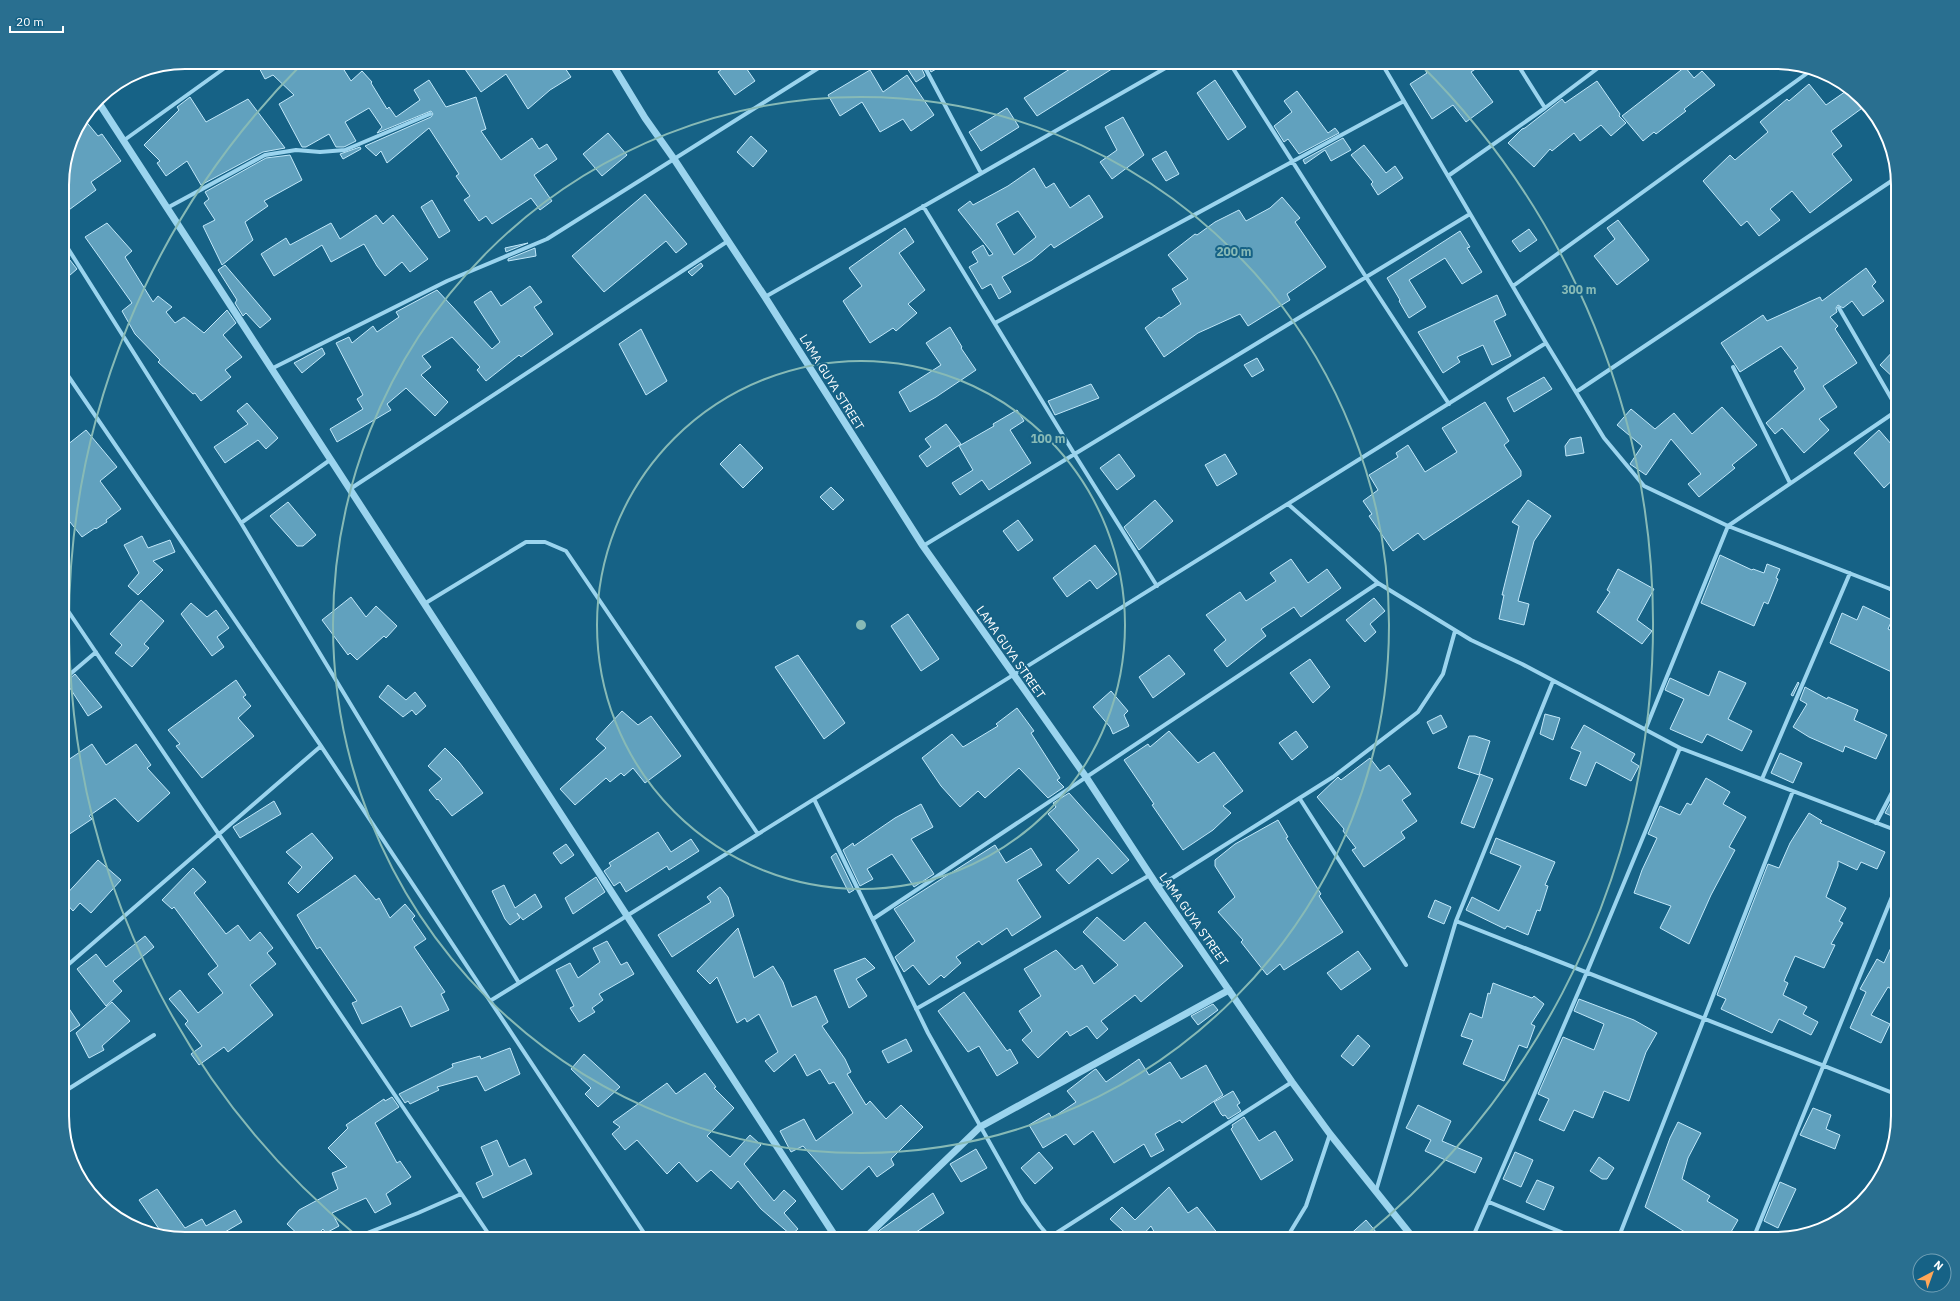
<svg xmlns="http://www.w3.org/2000/svg" width="1960" height="1301" viewBox="0 0 1960 1301" font-family="'IBM Plex Sans',sans-serif">
<style>
.building{fill:#61a1be;stroke:#c1e8fa;fill-rule:evenodd}
.lines{fill:none;stroke-linecap:round;stroke-linejoin:round}
.minor{stroke:#9bd4ee;stroke-width:4}
.tertiary{stroke:#9bd4ee;stroke-width:7}
.ring{fill:none;stroke:#87bab6;stroke-width:2}
.labels{text-anchor:middle;dominant-baseline:central;stroke-width:4;stroke-linejoin:round;paint-order:stroke}
.street-label{font-size:12px;fill:#fff;stroke:#166286}
.rim{fill:none;stroke:#fff;stroke-width:2}
.centre{fill:#87bab6;stroke:#166286;stroke-width:2}
.ring-label{font-size:12px;text-anchor:middle;font-weight:bold;fill:#87bab6;stroke:#166286;stroke-width:4;stroke-linejoin:round;paint-order:stroke}
</style>
<rect width="100%" height="100%" fill="#166286"/>
<path class="building" d="M256 62H339L351 81 362 71 372 82 371 83 387 109 389 107 396 117 420 100 414 90 429 80 446 107 476 97 486 129 481 131 501 160 532 138 539 149 547 144 557 159 534 175 552 201 540 210 531 198 492 224 486 216 479 221 464 200 470 196 456 176 459 174 429 128 387 163 381 151 376 156 365 146 431 117 433 114 431 111 377 133 382 127 369 108 345 122 356 141 344 147H336L329 134 306 147H302L279 104 294 95 273 75 265 79Z
M460 62H561L571 77 550 90 528 109 506 74 481 92Z
M732 62H742L755 81 735 95 718 72Z
M903 62H919L925 76 916 82Z
M926 62H948L931 72Z
M1081 62H1123L1037 116 1024 98Z
M1420 62H1486L1471 72 1493 102 1466 122 1453 105 1432 119 1410 84 1427 73Z
M1685 67 1694 78 1702 71 1715 85 1684 109 1686 111 1665 127 1656 134 1654 132 1643 141 1622 116Z
M870 70 883 92 907 75 934 115 911 131 903 119 880 132 862 102 840 116 828 95Z
M1215 80 1246 127 1228 140 1197 93Z
M1597 81 1620 114 1619 116 1626 123 1611 136 1601 125 1580 141 1574 133 1552 151 1550 149 1534 167 1508 143 1522 129 1525 128 1562 99 1565 103Z
M1809 84 1826 105 1849 89 1865 106 1831 131 1842 146 1832 154 1852 180 1810 213 1792 191 1770 209 1780 220 1759 236 1747 221 1741 226 1703 181 1730 155 1735 160 1768 132 1760 122 1787 99 1789 101Z
M1297 91 1328 133 1335 128 1339 133 1299 154 1288 139 1284 142 1274 126 1292 112 1284 101Z
M190 97 206 122 248 99 285 148 263 152 201 185 187 161 166 176 157 163 160 161 144 145 179 110 177 107Z
M1007 108 1019 127 981 151 969 132Z
M1123 117 1144 155 1112 179 1100 162 1117 150 1105 127Z
M84 119 98 136 102 134 121 161 91 182 96 190 62 215V177L71 138Z
M608 133 627 155 602 176 583 154Z
M751 136 767 151 753 167 737 152Z
M1343 138 1351 150 1331 161 1325 150 1305 164 1303 160Z
M1364 145 1386 173 1395 166 1403 178 1378 195 1371 184 1373 182 1351 155Z
M360 147 361 149 343 159 340 154Z
M1166 151 1179 174 1166 181 1152 159Z
M290 155 302 180 264 201 268 206 245 222 253 240 222 265 203 226 215 220 204 203 209 199 205 192 266 158Z
M1034 168 1046 188 1054 183 1070 208 1089 195 1103 217 1054 248 1051 244 1032 260 1002 277 1011 292 999 299 991 284 982 289 969 267 978 262 972 252 983 245 989 256 993 254 958 210 970 201 973 205 1008 186ZM1018 211 1036 237 1014 255 996 224Z
M645 194 687 244 676 253 666 241 604 292 572 256Z
M1282 197 1300 218 1295 222 1326 267 1287 294 1290 300 1248 326 1240 314 1198 333 1164 357 1145 328 1159 317 1161 318 1181 304 1172 289 1188 279 1168 255 1195 234 1197 235 1215 222 1239 210 1246 221 1270 208Z
M432 200 450 231 439 238 421 207Z
M376 215 383 224 393 215 428 259 410 272 402 262 385 276 377 266 364 244 331 262 322 245 274 276 261 254 286 238 290 245 331 223 340 239Z
M1618 220 1649 260 1617 285 1594 256 1615 239 1607 228Z
M107 223 132 251 125 257 153 302 158 296 172 307 166 312 175 323 184 317 204 333 227 310 236 323 223 335 242 357 225 370 231 377 201 401 195 393 193 394 158 362 160 360 135 334 122 311 132 303 85 237Z
M905 228 914 242 899 253 925 290 908 304 917 313 896 331 893 328 870 343 843 301 862 286 849 268Z
M1529 229 1537 240 1520 252 1512 241Z
M1460 231 1470 247 1467 248 1482 272 1462 284 1445 258 1409 280 1426 307 1409 318 1399 301 1400 300 1387 278Z
M528 243 506 252 505 248Z
M535 248 536 256 508 261V259Z
M62 250 77 269 62 282Z
M701 263 703 266 692 276 688 272Z
M225 265 271 319 260 328 246 313 243 316 235 303 237 300 218 270Z
M1866 268 1876 282 1872 286 1884 301 1863 316 1852 301 1843 308 1838 305 1836 308 1837 312 1830 317 1838 326 1835 329 1857 363 1823 386 1837 407 1819 419 1829 430 1804 453 1782 428 1775 434 1766 423 1805 389 1794 371 1798 368 1781 346 1740 372 1721 343 1763 315 1767 321 1820 297 1822 301Z
M530 286 542 302 534 307 553 334 521 357 519 355 486 381 477 370 480 367 452 337 422 356 431 367 421 375 448 402 435 416 406 388 387 404 391 410 337 442 330 429 363 409 357 399 363 395 336 343 349 337 352 343 373 326 377 332 399 317 396 312 437 290 492 349 500 342 474 302 491 291 501 306Z
M1497 295 1506 315 1494 321 1511 356 1492 365 1483 345 1457 357 1460 362 1443 373 1418 332Z
M950 327 962 347 961 348 976 370 936 397 910 412 899 392 941 365 926 343Z
M641 329 667 381 646 395 619 344Z
M1898 346V382L1880 365Z
M322 348 325 354 302 373 294 363Z
M1257 358 1264 370 1252 377 1244 365Z
M1544 377 1552 389 1514 412 1507 398Z
M1091 384 1099 398 1055 415 1048 401Z
M1485 402 1509 441 1504 445 1521 471V476L1424 540 1418 533 1393 551 1369 516 1372 514 1363 501 1378 490 1369 475 1398 457 1396 453 1408 445 1425 472 1457 452 1442 428Z
M247 403 278 438 266 449 258 440 225 463 214 447 248 424 237 411Z
M1722 407 1757 445 1732 465 1735 468 1699 497 1688 484 1701 474 1671 439 1646 475 1630 464 1642 446 1617 425 1631 409 1655 429 1674 413 1692 434Z
M1017 410 1024 421 1010 430 1031 463 989 490 982 480 960 495 952 483 973 470 959 446 994 426 993 424Z
M946 424 961 444 927 467 919 456 931 447 925 439Z
M86 430 117 467 100 481 121 509 106 520 107 522 96 529 95 528 82 537 62 512V449Z
M1879 430 1898 452V475L1884 488 1854 453Z
M1581 437 1584 453 1566 456 1565 446 1570 439Z
M740 444 763 468 743 488 720 464Z
M1119 454 1135 476 1117 490 1100 468Z
M1225 454 1237 474 1217 486 1205 465Z
M831 487 844 500 833 510 820 497Z
M1155 500 1173 521 1139 550 1124 527Z
M1528 500 1551 516 1534 541 1518 601 1529 604 1524 625 1499 619 1504 595H1502L1519 526 1512 522Z
M288 502 316 535 303 546H297L270 516Z
M1018 520 1033 540 1018 551 1003 531Z
M142 536 148 548 170 540 175 552 153 561 163 570 138 595 128 586 139 573 124 545Z
M1095 545 1117 574 1097 589 1090 580 1067 597 1053 578Z
M1720 555 1752 570 1753 569 1764 573 1767 564 1780 569 1776 578 1778 579 1768 604 1764 602 1754 626 1701 603Z
M1291 559 1308 583 1327 569 1341 588 1301 617 1294 607 1261 629 1266 636 1227 667 1214 650 1226 640 1206 615 1240 592 1246 601 1276 581 1270 573Z
M1618 569 1654 589 1637 620 1652 631 1642 644 1597 612 1610 592 1607 590Z
M351 597 366 617 376 606 397 626 386 638 384 636 357 660 350 653 348 655 322 620Z
M1374 598 1385 611 1370 624 1376 632 1365 642 1346 620Z
M141 600 164 621 144 644 149 648 132 667 115 653 122 645 110 634Z
M191 603 207 617 216 610 229 628 217 637 224 647 212 656 181 614Z
M1863 606 1892 620 1888 629 1898 634V675L1830 643 1842 613 1857 620Z
M908 614 939 659 921 671 891 626Z
M798 655 845 723 824 739 775 667Z
M1169 655 1185 674 1153 698 1139 677Z
M62 659 71 669 62 676Z
M1310 659 1330 687 1313 703 1290 673Z
M1719 671 1746 683 1728 719 1752 731 1742 751 1707 734 1702 743 1670 729 1684 699 1665 690 1670 678 1709 696Z
M75 674 102 707 88 716 66 682Z
M236 680 246 695 243 697 251 706 238 718 254 736 202 778 176 746 180 744 168 730Z
M1798 682 1799 683 1793 696 1791 695Z
M388 685 406 700 415 692 426 706 416 715 412 710 403 717 379 697Z
M1805 687 1827 699 1828 697 1858 710 1854 720 1887 735 1876 759 1845 746 1843 752 1809 737 1793 727 1807 704 1800 700Z
M1111 691 1128 711 1124 715 1129 726 1113 734 1110 727 1093 707Z
M1017 708 1034 731 1031 733 1060 778 1057 780 1064 787 1048 798 1019 768 985 798 978 791 960 807 941 786 922 758 952 734 963 747 998 726 996 724Z
M622 711 638 725 651 716 681 756 645 783 633 768 624 776 621 773 610 782 606 778 575 805 560 789 606 748 596 739Z
M1545 714 1560 718 1553 740 1540 734Z
M1441 715 1447 727 1433 734 1427 722Z
M1584 725 1635 754 1631 761 1639 766 1631 781 1596 762 1586 786 1570 779 1581 752 1571 748Z
M1169 731 1198 763 1214 752 1243 791 1223 806 1231 813 1213 830 1183 850 1152 805 1154 804 1124 760 1148 744 1150 747Z
M1296 731 1308 747 1292 760 1279 743Z
M1469 736H1475L1490 741 1479 775 1458 768Z
M92 744 106 765 136 744 151 765 147 768 170 793 138 822 115 798 89 816 92 819 62 839V764Z
M445 748 459 762 483 793 452 816 438 799 437 800 429 790 442 779 428 766Z
M1780 753 1802 763 1793 783 1771 773Z
M1370 758 1380 771 1389 765 1411 794 1402 800 1417 821 1401 832 1405 838 1364 867 1352 850 1356 848 1343 831 1344 829 1317 797 1338 777 1341 780Z
M1480 774 1493 779 1474 828 1461 823Z
M1706 778 1730 792 1723 804 1746 817 1729 847 1735 850 1711 895 1689 944 1660 928 1671 906 1634 893 1642 870 1657 838 1648 834 1660 806 1680 815 1687 803 1691 805Z
M1898 789V819L1885 813Z
M1069 793 1129 860 1112 874 1098 858 1069 884 1056 870 1079 850 1048 814 1056 807 1053 803Z
M274 801 281 814 240 838 233 827Z
M921 804 933 827 911 839 934 874 914 887 892 854 867 869 873 879 860 886 843 850 853 843 854 846 895 818Z
M1809 813 1822 821 1820 823 1885 852 1877 869 1861 862 1857 870 1838 861V866L1826 897 1846 908 1839 921 1843 923 1831 944 1835 945 1824 968 1795 956 1784 981 1788 983 1783 995 1807 1007 1803 1014 1818 1022 1811 1035 1779 1019 1772 1033 1721 1009 1726 999 1717 995 1768 864 1779 868 1790 843Z
M1278 820 1288 837 1286 838 1321 894 1319 896 1343 932 1284 970 1280 964 1267 975 1241 942 1243 940 1218 912 1235 897 1215 866V860L1235 844Z
M658 832 671 852 691 839 699 851 669 870 667 866 626 892 620 882 614 886 604 871 611 866 609 863Z
M312 833 333 858 298 893 288 883 302 867 286 852Z
M1496 838 1555 862 1545 885 1548 886 1540 911 1537 910 1528 935 1507 926 1505 929 1466 910 1472 897 1499 911 1521 866 1490 853Z
M566 844 574 855 561 864 553 853Z
M995 845 1006 863 1031 848 1042 865 1017 880 1041 917 1012 936 1007 928 982 945 979 941 956 957 961 963 944 978 941 975 929 985 913 965 904 972 895 957 915 941 894 909Z
M836 853 854 890 849 893 831 857Z
M98 860 121 880 91 913 80 903 73 911 62 899Z
M193 868 206 882 194 893 226 934 238 925 250 941 260 932 273 948 267 953 276 964 250 985 273 1015 228 1052 224 1047 199 1065 191 1054 202 1046 185 1024 188 1021 169 999 180 990 198 1013 223 993 208 974 218 966 174 907 172 909 162 900Z
M355 875 376 900 379 898 390 918 405 904 415 916 412 919 426 939 414 947 445 992 441 994 449 1010 411 1027 401 1006 362 1024 352 1003 357 1001 320 947 317 949 297 915Z
M596 877 605 892 573 914 565 898Z
M504 885 515 908 535 894 542 907 523 920 517 913 520 918 510 925 505 919 492 891Z
M720 887 728 897 734 916 672 957 658 935 711 902 707 897Z
M1435 900 1451 907 1444 924 1428 917Z
M1097 917 1124 941 1145 922 1183 966 1141 1002 1135 995 1101 1021 1108 1029 1097 1039 1087 1026 1070 1036 1067 1031 1038 1058 1022 1040 1032 1031 1019 1011 1041 996 1024 969 1056 950 1075 970 1082 965 1094 984 1118 965 1083 932Z
M738 928 754 978 773 966 783 982 792 1007 816 996 828 1022 822 1026 845 1059 851 1072 847 1074 866 1105 870 1101 886 1119 901 1105 923 1127 891 1159 894 1165 877 1177 869 1166 842 1190 803 1146 791 1152 780 1131 804 1119 816 1141 853 1113 834 1082 829 1084 820 1069 807 1076 795 1054 774 1072 765 1061 778 1052 759 1014 747 1022 745 1018 737 1023 717 977 710 984 697 971Z
M1898 932V993L1888 987 1871 1015 1890 1024 1881 1043 1850 1028 1866 992 1860 989 1877 959 1884 963Z
M145 936 154 947 113 981 122 991 106 1006 77 969 96 954 106 967Z
M607 941 621 965 627 962 634 974 599 994 603 1000 592 1008 595 1012 579 1022 570 1008 574 1006 556 970 570 963 578 978 600 962 593 948Z
M1358 951 1371 969 1341 990 1327 973Z
M865 958 875 968 856 979 867 996 849 1008 834 970Z
M1493 983 1532 998 1534 996 1544 1004 1531 1024 1535 1026 1527 1048 1519 1045 1504 1081 1463 1064 1473 1040 1461 1036 1470 1013 1482 1018 1488 993 1490 994Z
M964 992 1007 1051 1010 1049 1018 1063 997 1076 979 1046 968 1052 938 1011Z
M62 998 80 1025 62 1037Z
M1579 999 1634 1020 1657 1033 1646 1052 1629 1101 1604 1091 1593 1118 1574 1110 1564 1131 1539 1120 1549 1099 1538 1094 1563 1037 1594 1050 1604 1024 1574 1011Z
M112 1002 130 1021 102 1046 104 1050 89 1058 76 1033Z
M1213 1004 1218 1010 1198 1025 1191 1016Z
M1358 1035 1370 1046 1353 1066 1341 1056Z
M906 1039 912 1051 888 1063 882 1051Z
M510 1048 520 1074 485 1091 477 1076 437 1087 439 1090 410 1104 408 1101 405 1103 399 1094 453 1067 452 1064 480 1056 481 1059Z
M584 1054 620 1087 598 1107 585 1094 591 1088 571 1069Z
M1139 1059 1149 1075 1170 1062 1181 1079 1206 1065 1223 1095 1182 1123 1180 1120 1155 1134 1164 1150 1151 1157 1144 1144 1114 1163 1093 1131 1074 1145 1066 1134 1043 1148 1029 1125 1049 1113 1052 1118 1076 1102 1067 1091 1094 1070 1096 1069 1106 1082Z
M705 1073 716 1087 714 1088 734 1108 707 1136 730 1157 750 1135 761 1145 744 1164 774 1201 784 1190 796 1201 784 1213 798 1229 791 1235 761 1209 738 1181 731 1189 711 1170 697 1182 679 1162 667 1174 637 1140 625 1150 612 1134 620 1127 613 1122 667 1083 676 1094Z
M1233 1091 1240 1103 1237 1105 1241 1111 1228 1119 1225 1115 1223 1116 1221 1114 1214 1102Z
M392 1097 399 1107 375 1123 397 1163 400 1161 411 1177 386 1194 391 1204 375 1213 366 1198 332 1213 339 1226 326 1233 323 1229 313 1239H303L287 1224 299 1210 338 1189 332 1173 347 1167 328 1148 348 1128 346 1125 384 1099 385 1101Z
M1418 1105 1451 1121 1442 1141 1482 1158 1475 1173 1425 1151 1431 1140 1406 1128Z
M1813 1108 1831 1115 1826 1129 1840 1135 1835 1149 1800 1135Z
M1244 1117 1259 1141 1275 1131 1293 1160 1261 1180 1231 1129 1233 1127 1232 1125Z
M1678 1122 1701 1133 1688 1158 1682 1179 1710 1196 1707 1201 1738 1220 1727 1239H1685L1688 1234 1645 1207 1670 1138Z
M497 1140 509 1167 525 1159 532 1174 483 1198 476 1183 493 1175 481 1147Z
M976 1149 987 1168 961 1182 950 1164Z
M1039 1152 1053 1168 1035 1184 1021 1168Z
M1515 1152 1533 1160 1521 1187 1503 1179Z
M1599 1157 1614 1168 1607 1179H1602L1590 1171Z
M1537 1180 1554 1187 1544 1210 1526 1202Z
M1780 1182 1796 1189 1778 1228 1764 1221Z
M1169 1187 1188 1213 1197 1207 1222 1239H1158L1151 1226 1139 1239H1132L1110 1219 1122 1207 1135 1220Z
M157 1189 185 1228 202 1219 206 1226 235 1210 242 1222 213 1239H185L164 1236 139 1200Z
M933 1193 944 1213 906 1239H871L880 1230Z
M1366 1220 1382 1239H1345Z"/>
<g class="lines">
<path class="minor" d="M922 62 981 173
M1229 62 1366 277 1449 404
M1381 62 1546 343 1604 438 1644 486 1728 526 1898 592
M1516 62 1545 108
M123 141 233 62
M1448 176 1545 108 1606 62
M923 206 1075 455 1157 586
M167 208 265 155 296 150 320 152 345 150 430 114
M62 239 241 523 519 983
M1513 286 1813 69
M765 297 1176 62
M1839 308 1898 410
M995 323 1404 101
M62 367 321 746 648 1239
M1733 367 1790 483
M271 369 447 281 547 239 828 62
M1576 392 1896 178
M350 489 728 241
M1288 504 1378 583 1471 640 1522 664 1680 748 1898 831
M241 523 330 460
M923 546 1470 214
M1890 589 1898 583
M62 602 492 1239
M424 604 526 542H545L566 551 758 834
M62 681 96 652
M1646 728 1728 526 1898 410
M1762 779 1850 573
M814 799 928 1033 1023 1202 1040 1226 1051 1239
M1300 799 1406 965
M1876 823 1898 781
M1158 887 1333 777 1418 712 1443 674 1455 631
M873 919 1378 583
M1456 921 1898 1095
M62 970 321 746
M490 1001 1546 343
M916 1009 1150 875
M62 1093 154 1035
M1376 1191 1456 921 1553 681
M1489 1202 1578 1239
M352 1239 418 1213 461 1194
M1047 1239 1292 1082
M1286 1239 1306 1206 1330 1134
M1472 1239 1587 972 1680 748
M1618 1239 1793 791
M1753 1239 1898 882"/>
<path class="tertiary" d="M611 62 645 118 674 159 765 297 923 546 1086 777 1158 887 1292 1082 1330 1134 1414 1239
M97 100 837 1239
M864 1239 980 1127 1229 990"/>
</g>
<g class="ring">
<circle cx="861" cy="625" r="264"/>
<circle cx="861" cy="625" r="528"/>
<path d="M357 1236A792 792 0 0 1 301 65M1421 65A792 792 0 0 1 1365 1236"/>
</g>
<g class="labels">
<g class="street-label">
<text transform="translate(832 382) rotate(58)">LAMA GUYA STREET</text>
<text transform="translate(1011 652) rotate(55)">LAMA GUYA STREET</text>
<text transform="translate(1194 919) rotate(55)">LAMA GUYA STREET</text>
</g>
</g>
<path d="M0 0H1960V1301H0ZM185 69H1775A116 116 0 0 1 1891 185V1116A116 116 0 0 1 1775 1232H185A116 116 0 0 1 69 1116V185A116 116 0 0 1 185 69Z" fill="#296f90" fill-rule="evenodd"/>
<path class="rim" d="M185 69H1775A116 116 0 0 1 1891 185V1116A116 116 0 0 1 1775 1232H185A116 116 0 0 1 69 1116V185A116 116 0 0 1 185 69Z"/>
<circle cx="861" cy="625" r="6" class="centre"/>
<g class="ring-label">
<text x="1234" y="256">200 m</text>
<text x="1579" y="294">300 m</text>
<text x="1048" y="443">100 m</text>
</g>
<g transform="translate(1932 1273) rotate(41)"><circle r="19" fill="#166286" stroke="#73a1b6"/>
<path d="M0-3L7 15L0 10L-7 15Z" fill="#ffa758"/>
<text y="-6" font-size="11" font-weight="bold" text-anchor="middle" fill="#ffffff">N</text>
</g>
<path d="M10 26v6h53v-6" fill="none" stroke="#ffffff" stroke-width="2"/>
<text x="16" y="26" font-size="12" fill="#ffffff" stroke="#166286" stroke-width="3" paint-order="stroke">20 m</text>
</svg>
